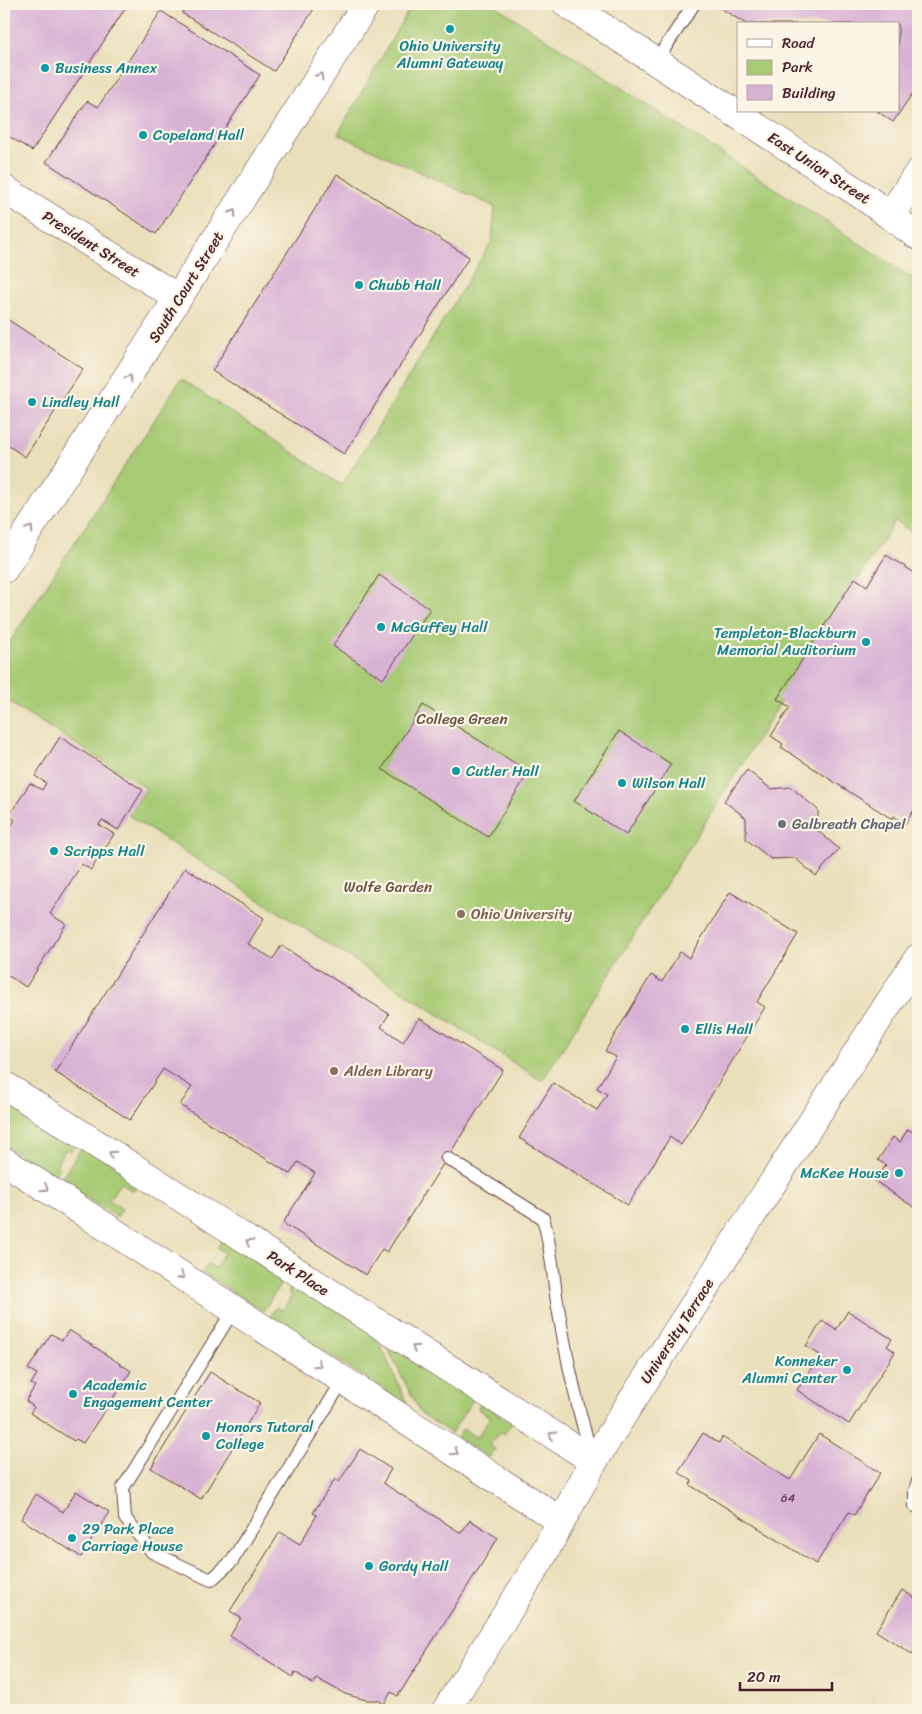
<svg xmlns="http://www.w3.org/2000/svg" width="922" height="1714" viewBox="0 0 922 1714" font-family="Sriracha,sans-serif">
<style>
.green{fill:#a7cb74;stroke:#787550}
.building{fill:#d8b2d5}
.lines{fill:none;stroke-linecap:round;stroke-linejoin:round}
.service-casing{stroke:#623c40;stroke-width:14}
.tertiary-casing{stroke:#623c40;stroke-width:29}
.secondary-casing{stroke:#623c40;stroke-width:29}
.service{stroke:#fff;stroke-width:12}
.tertiary{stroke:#fff;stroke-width:28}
.secondary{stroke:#fff;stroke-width:28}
.oneway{stroke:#ae9aa0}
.culture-dot{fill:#0f9aa8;stroke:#fcf5e5;stroke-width:2}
.worship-dot{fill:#6b7280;stroke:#fcf5e5;stroke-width:2}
.education-dot{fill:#8d6e63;stroke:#fcf5e5;stroke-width:2}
.labels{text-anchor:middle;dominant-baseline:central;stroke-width:4.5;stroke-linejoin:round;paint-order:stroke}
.number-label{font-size:12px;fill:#6e4456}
.culture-label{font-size:15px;fill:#0d838f;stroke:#fcf5e5;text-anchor:start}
.street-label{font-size:15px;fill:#4a1f2b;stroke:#fcf5e5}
.park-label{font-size:15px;fill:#665341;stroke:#fcf5e5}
.worship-label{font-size:15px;fill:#5b616d;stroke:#fcf5e5;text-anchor:start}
.education-label{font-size:15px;fill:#785e54;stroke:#fcf5e5;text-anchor:start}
</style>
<rect width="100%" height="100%" fill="#fcf5e5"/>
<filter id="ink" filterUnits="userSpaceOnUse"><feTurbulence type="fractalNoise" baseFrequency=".02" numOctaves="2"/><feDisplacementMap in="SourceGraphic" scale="10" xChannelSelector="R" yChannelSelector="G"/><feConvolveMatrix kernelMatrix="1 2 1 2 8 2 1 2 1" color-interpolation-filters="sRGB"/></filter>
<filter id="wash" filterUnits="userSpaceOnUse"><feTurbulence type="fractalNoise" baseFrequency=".0096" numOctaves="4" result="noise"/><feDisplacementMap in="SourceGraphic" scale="20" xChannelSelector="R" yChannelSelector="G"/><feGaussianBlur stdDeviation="1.12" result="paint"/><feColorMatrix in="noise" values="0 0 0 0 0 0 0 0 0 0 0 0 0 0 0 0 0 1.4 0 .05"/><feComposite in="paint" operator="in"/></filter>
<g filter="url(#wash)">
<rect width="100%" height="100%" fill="#e9dfba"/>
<path class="green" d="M412 4H493L918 282V536L895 521 542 1081 129 816 146 788 4 699V651L181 379 342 485 492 241 495 207 338 134Z
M4 1094 77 1141 70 1152 66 1149 56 1165 60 1168 54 1177 4 1144Z
M83 1145 140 1181 133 1191 120 1183 109 1200 122 1209 117 1217 60 1181Z
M224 1237 286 1276 263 1311 202 1272 208 1264 215 1268 224 1253 217 1248Z
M295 1282 375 1334 408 1405 270 1317 276 1307 283 1310 292 1295 288 1292Z
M383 1339 474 1398 451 1433 421 1414Z
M481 1403 512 1423 504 1434 500 1431 490 1445 495 1449 489 1458 457 1438 463 1429 477 1438 490 1417 478 1409Z"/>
<g id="blocks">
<path class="building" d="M4 4H128L32 151 4 133Z
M188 4H317L274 71 182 13Z
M714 4H918V85L893 122 877 111H898V24H746Z
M161 11 260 75 156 234 46 162 87 101 98 107Z
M337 174 469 257 344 454 212 371Z
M4 317 83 369 25 457 6 444 4 447Z
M886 555 918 575V804L905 824 894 816 892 819 845 789 781 747 783 744 771 736 790 707 777 699 855 578 867 586Z
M379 575 430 609 383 679 333 646Z
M423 705 529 772 488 837 382 769Z
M619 731 671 764 626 835 574 801Z
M60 737 143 790 118 830 102 820 99 825 114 834 91 870 82 864 50 914 66 924 26 987 4 973V838L15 820 9 816 30 783 42 790 46 783 35 776Z
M747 770 771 789 791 787 818 810V831L839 849 816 876 795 858 771 859 746 839V818L724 801Z
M185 868 264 918 248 944 273 959 281 946 285 948 389 1014 381 1027 403 1042 419 1018 503 1070 387 1252 382 1249 366 1275 283 1223 315 1173 298 1162 290 1174 180 1105 192 1087 163 1069 130 1120 55 1072Z
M730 892 798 934 757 1002 765 1007 681 1145 670 1137 628 1205 519 1138 553 1083 597 1110 607 1094 597 1088 616 1057 605 1051 651 975 662 982 680 952 689 958Z
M908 1129 918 1136V1210L875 1181 886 1165 878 1160 893 1137 900 1142Z
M848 1311 892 1339 887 1346 895 1352 849 1424 797 1390 820 1355 806 1346 822 1321 836 1330Z
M69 1330 131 1371 83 1443 76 1439 74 1441 30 1413 34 1407 26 1401 35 1386 31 1384 37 1374 28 1369 51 1334 62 1340Z
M210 1372 260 1403 201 1499 151 1468Z
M703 1433 719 1443 722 1437 790 1480 819 1434 880 1473 854 1515 849 1512 816 1564 690 1485 692 1481 678 1472Z
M360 1449 391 1469 383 1483 461 1533 470 1520 498 1538 398 1696 391 1692 384 1704 378 1700H366L345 1694 316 1678 313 1684 295 1672 293 1677 230 1636 241 1618 230 1611 280 1532 300 1544 317 1515 313 1513 335 1479 339 1482Z
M76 1491 109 1512 81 1557 21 1519 36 1494 63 1512Z
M902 1590 918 1600V1644L912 1654 876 1631Z"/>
</g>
</g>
<g filter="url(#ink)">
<use href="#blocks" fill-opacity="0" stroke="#623c40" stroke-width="1"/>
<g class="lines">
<defs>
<path id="service" d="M656 61 694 4
M447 1158 543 1218C551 1245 553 1274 557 1302 566 1354 576 1406 592 1456
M234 1309 123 1488 125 1518 152 1552 211 1580 232 1561 343 1380
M915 1506V1491L918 1481"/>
<path id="tertiary" d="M567 4 860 194 918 236
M890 216 918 173
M4 569 178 298
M4 1085 594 1461
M4 1161 561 1521
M446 1710 539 1562 594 1461 626 1410 918 958"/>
<path id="secondary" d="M4 189 178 298 366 4"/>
</defs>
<use href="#service" class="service-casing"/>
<use href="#tertiary" class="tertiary-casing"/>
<use href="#secondary" class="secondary-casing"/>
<use href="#service" class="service"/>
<use href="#tertiary" class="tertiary"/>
<use href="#secondary" class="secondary"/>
</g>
<defs><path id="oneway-chevron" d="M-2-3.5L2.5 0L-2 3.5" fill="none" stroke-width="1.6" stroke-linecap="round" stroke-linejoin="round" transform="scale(1.25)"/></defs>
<g class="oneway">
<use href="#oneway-chevron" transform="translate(320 76) rotate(-58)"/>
<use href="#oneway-chevron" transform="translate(233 213) rotate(-57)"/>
<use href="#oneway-chevron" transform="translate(129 378) rotate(-57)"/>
<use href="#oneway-chevron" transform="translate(30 529) rotate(-57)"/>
<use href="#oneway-chevron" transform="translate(112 1154) rotate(-147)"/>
<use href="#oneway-chevron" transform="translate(45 1188) rotate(33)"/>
<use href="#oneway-chevron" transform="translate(249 1242) rotate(-147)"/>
<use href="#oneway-chevron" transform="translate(181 1276) rotate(33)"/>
<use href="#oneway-chevron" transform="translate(415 1348) rotate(-147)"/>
<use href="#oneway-chevron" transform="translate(318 1364) rotate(33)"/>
<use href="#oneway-chevron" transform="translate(552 1435) rotate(-148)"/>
<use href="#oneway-chevron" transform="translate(455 1452) rotate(33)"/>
</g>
</g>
<g class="culture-dot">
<circle cx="450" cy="29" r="5"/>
<circle cx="45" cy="68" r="5"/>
<circle cx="143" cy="135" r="5"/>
<circle cx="359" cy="285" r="5"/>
<circle cx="32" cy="402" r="5"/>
<circle cx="381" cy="627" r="5"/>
<circle cx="866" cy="642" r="5"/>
<circle cx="456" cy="771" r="5"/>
<circle cx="622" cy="783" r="5"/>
<circle cx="54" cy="851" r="5"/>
<circle cx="685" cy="1029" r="5"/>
<circle cx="899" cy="1173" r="5"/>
<circle cx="847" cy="1370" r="5"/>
<circle cx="73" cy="1394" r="5"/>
<circle cx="206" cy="1436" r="5"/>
<circle cx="72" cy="1538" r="5"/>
<circle cx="369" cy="1566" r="5"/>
</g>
<circle class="worship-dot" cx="782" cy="824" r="5"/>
<g class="education-dot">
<circle cx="461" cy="914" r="5"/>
<circle cx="334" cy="1071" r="5"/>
</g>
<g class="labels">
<g class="number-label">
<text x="788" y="1498">64</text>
</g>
<g class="culture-label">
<text x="450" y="46" text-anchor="middle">Ohio University<tspan x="450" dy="17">Alumni Gateway</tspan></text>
<text x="55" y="68">Business Annex</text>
<text x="153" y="135">Copeland Hall</text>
<text x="369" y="285">Chubb Hall</text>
<text x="42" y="402">Lindley Hall</text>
<text x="391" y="627">McGuffey Hall</text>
<text x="856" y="633" text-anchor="end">Templeton-Blackburn<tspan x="856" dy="17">Memorial Auditorium</tspan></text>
<text x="466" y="771">Cutler Hall</text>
<text x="632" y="783">Wilson Hall</text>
<text x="64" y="851">Scripps Hall</text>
<text x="695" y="1029">Ellis Hall</text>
<text x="889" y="1173" text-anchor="end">McKee House</text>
<text x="837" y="1361" text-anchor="end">Konneker<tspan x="837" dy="17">Alumni Center</tspan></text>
<text x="83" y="1385">Academic<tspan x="83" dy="17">Engagement Center</tspan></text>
<text x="216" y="1427">Honors Tutoral<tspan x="216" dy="17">College</tspan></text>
<text x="82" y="1529">29 Park Place<tspan x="82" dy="17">Carriage House</tspan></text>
<text x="379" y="1566">Gordy Hall</text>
</g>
<g class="street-label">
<text transform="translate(819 168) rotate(33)">East Union Street</text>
<text transform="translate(91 244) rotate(32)">President Street</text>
<text transform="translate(186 287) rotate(-58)">South Court Street</text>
<text transform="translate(298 1273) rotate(33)">Park Place</text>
<text transform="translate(677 1331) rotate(-57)">University Terrace</text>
</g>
<g class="park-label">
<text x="462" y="719">College Green</text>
<text x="388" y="887">Wolfe Garden</text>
</g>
<g class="worship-label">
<text x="792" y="824">Galbreath Chapel</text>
</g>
<g class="education-label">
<text x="471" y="914">Ohio University</text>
<text x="344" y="1071">Alden Library</text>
</g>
</g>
<rect width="922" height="1714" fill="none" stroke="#fcf5e5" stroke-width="20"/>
<rect x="737" y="22" width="162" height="90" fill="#fcf5e5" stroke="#b59f9b"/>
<rect x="747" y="39" width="25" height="8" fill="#ffffff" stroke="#b59f9b"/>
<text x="782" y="48" font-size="15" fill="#4a1f2b">Road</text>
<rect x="747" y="60" width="25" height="15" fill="#a7cb74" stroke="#b59f9b"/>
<text x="782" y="72" font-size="15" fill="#4a1f2b">Park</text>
<rect x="747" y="85" width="25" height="15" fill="#d8b2d5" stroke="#b59f9b"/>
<text x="782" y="98" font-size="15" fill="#4a1f2b">Building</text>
<path d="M740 1682v8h92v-8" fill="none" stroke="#4a1f2b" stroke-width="2.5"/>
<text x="747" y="1682" font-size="15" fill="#4a1f2b" stroke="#fcf5e5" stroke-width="4" paint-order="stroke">20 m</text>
</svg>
